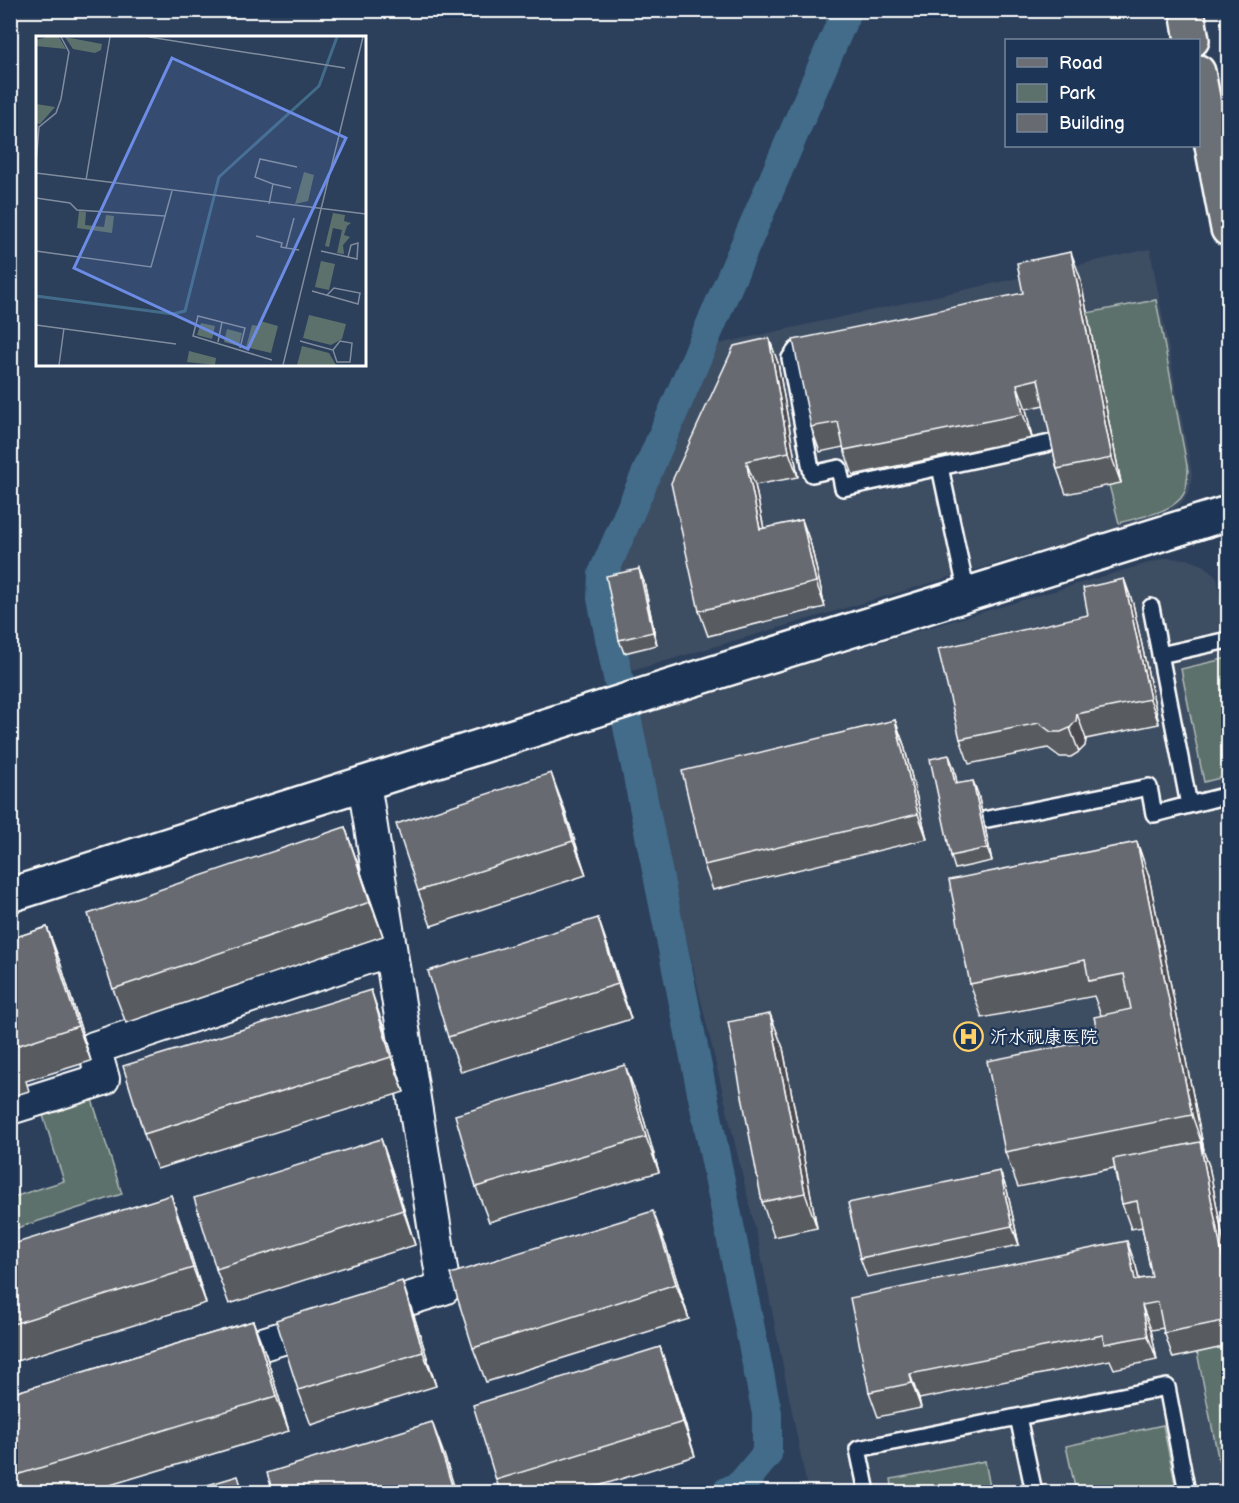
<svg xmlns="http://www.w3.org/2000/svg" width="1239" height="1503" viewBox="0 0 1239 1503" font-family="'Balsamiq Sans','LXGW WenKai TC',sans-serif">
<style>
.built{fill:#3e4d62}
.green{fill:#5d716c;stroke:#aeb8b6;stroke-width:1.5}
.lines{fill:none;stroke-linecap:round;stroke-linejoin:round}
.canal{stroke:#426c89;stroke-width:30}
.service-casing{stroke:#fff;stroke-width:20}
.minor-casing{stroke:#fff;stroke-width:36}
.tertiary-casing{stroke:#fff;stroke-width:38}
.primary-casing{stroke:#fff;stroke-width:38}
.service{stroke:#1d3557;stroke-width:15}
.minor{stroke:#1d3557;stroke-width:32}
.tertiary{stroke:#1d3557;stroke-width:33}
.primary{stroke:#6b6f75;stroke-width:33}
.wall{fill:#595b61;stroke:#fff;stroke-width:1.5}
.shaded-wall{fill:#484a4f;stroke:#fff;stroke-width:1.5}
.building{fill:#676a71;stroke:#fff;stroke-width:1.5}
.labels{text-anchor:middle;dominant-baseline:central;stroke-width:4.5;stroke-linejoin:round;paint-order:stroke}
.poi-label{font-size:18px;fill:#fff;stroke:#1d3557;text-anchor:start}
.inset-river{fill:none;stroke:#426c89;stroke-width:3}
.inset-road{fill:none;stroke:#808c9d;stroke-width:1.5}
.view{fill:#6c8ce6;fill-opacity:0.15;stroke:#6c8ce6;stroke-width:3}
.inset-edge{fill:none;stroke:#fff;stroke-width:3}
</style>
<rect width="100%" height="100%" fill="#2c405c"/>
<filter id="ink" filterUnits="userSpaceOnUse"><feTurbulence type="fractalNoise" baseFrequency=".0167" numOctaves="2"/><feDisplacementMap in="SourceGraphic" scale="12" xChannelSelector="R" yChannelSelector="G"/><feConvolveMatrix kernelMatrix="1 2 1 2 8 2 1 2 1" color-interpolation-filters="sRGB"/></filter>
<g filter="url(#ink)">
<path class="built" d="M1150 249 1192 474 1190 490 1183 502 1169 513 628 672 609 583 714 345Z
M1166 558 1187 559 1205 566 1217 578 1228 635V1492H808L759 1245 684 929 638 713Z"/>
<path class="green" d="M1156 300 1188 471C1187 480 1187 491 1181 498 1167 514 1138 517 1119 523L1109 485 1121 482 1087 313Z
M1228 658V776L1204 782 1181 669Z
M89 1090 122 1194 11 1230 10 1198 64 1181 40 1106Z
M1228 1346V1492H1225L1197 1352Z
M1163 1425 1177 1492H1076L1066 1446Z
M985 1461 991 1492H893L891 1479Z"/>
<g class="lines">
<path class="canal" d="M727 1492 741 1485 767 1454V1413L602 598 603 574 847 10"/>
<defs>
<path id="service" d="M813 346 796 350 790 358 812 474 839 468 843 488 940 467 967 594
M940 467 1055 442
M1151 607 1189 805 1228 795
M1160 655 1228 640
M983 820 1149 787 1154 814 1189 805
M1018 1417 1034 1492
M867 1492 858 1449 1167 1387 1187 1492"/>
<path id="minor" d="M364 783 444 1288 366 1312
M10 1108 103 1079 94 1048 390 950
M220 1357 322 1326"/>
<path id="tertiary" d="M10 895 656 691 1228 513"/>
<path id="primary" d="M1187 10 1192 40
M1198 72 1228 229"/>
</defs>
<use href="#service" class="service-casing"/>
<use href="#minor" class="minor-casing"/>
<use href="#tertiary" class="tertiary-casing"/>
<use href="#primary" class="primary-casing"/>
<use href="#service" class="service"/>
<use href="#minor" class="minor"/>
<use href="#tertiary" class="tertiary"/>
<use href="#primary" class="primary"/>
</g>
<path class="wall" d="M1080 277 1121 483 1066 494 1057 469 1044 405 1026 409 1032 438 853 475 843 447 820 452 811 427 1023 293Z
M769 338 778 363 798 477 755 485 764 529 802 520 811 545 825 607 708 636 699 611Z
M639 569 644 582 657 645 624 653 619 640Z
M1124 579 1133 604 1159 724 1086 739 1085 746 1079 752 1071 757H1060L1048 748 969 764 960 739Z
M895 720 904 745 927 839 713 890 704 865Z
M954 768 957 784 973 781 978 794 992 861 955 869 951 856Z
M564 808 586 875 431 926 418 891Z
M345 827 383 936 126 1023 113 989Z
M1137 842 1149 877 1204 1150H1203L1209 1166 1228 1265V1346L1173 1358 1163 1328 1151 1330 1157 1360 1114 1369 1110 1360 919 1399 921 1408 878 1417 869 1392 1136 1266 1139 1279 1152 1277 1142 1227 1131 1229 1122 1204 1114 1168 1018 1187 1005 1152 1099 1039 1101 1015 1094 996 982 1018 970 984Z
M598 918 610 953 631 1019 461 1072 448 1037Z
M47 927 60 962 91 1061 26 1081 29 1091 10 1097V939Z
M770 1014 783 1048 817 1228 774 1237 762 1202Z
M383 1025 404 1092 157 1169 144 1134Z
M638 1099 659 1172 489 1222 476 1187Z
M381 1139 393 1174 415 1245 229 1304 216 1269Z
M1007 1190 1019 1245 867 1277 860 1258Z
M183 1230 206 1303 10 1363V1245Z
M666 1246 689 1319 486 1382 473 1348Z
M414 1316 436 1386 311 1425 298 1390Z
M253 1321 266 1355 289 1431 87 1492H10V1394Z
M660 1347 672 1382 695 1456 579 1492H501L496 1480Z"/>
<path class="shaded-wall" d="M1071 252 1080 277 1121 483 1112 458Z
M769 338 778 363 798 477 789 452Z
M1017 384 1026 409 1032 438 1023 414Z
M746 461 755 485 769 554 760 529Z
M802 520 811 545 825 607 816 582Z
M639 569 644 582 657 645 653 632Z
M1124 579 1133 604 1159 724 1150 699Z
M1077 714 1086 739 1085 746 1079 752 1070 728Z
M895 720 904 745 927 839 918 814Z
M949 755 954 768 960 797 955 784Z
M551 773 564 808 586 875 573 841Z
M973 781 978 794 992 861 987 848Z
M345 827 357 862 383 936 370 902Z
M1137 842 1149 877 1204 1150 1192 1115Z
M598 918 610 953 631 1019 618 984Z
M47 927 60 962 91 1061 78 1026Z
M371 990 383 1025 404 1092 391 1057Z
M770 1014 783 1048 817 1228 805 1193Z
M625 1065 638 1099 659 1172 646 1137Z
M381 1139 393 1174 415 1245 403 1210Z
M1200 1142 1209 1166 1228 1265V1286Z
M1000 1171 1007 1190 1019 1245 1012 1226Z
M171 1195 183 1230 206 1303 193 1268Z
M653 1211 666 1246 689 1319 676 1284Z
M1127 1241 1136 1266 1144 1305 1135 1280Z
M402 1281 414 1316 436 1386 423 1352Z
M1142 1305 1151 1330 1157 1360 1148 1336Z
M253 1321 266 1355 289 1431 276 1396Z
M660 1347 672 1382 695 1456 683 1422Z
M910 1374 919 1399 921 1408 912 1383Z
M432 1422 445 1457 456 1492H454Z"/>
<path class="building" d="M1071 252 1112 458 1057 469 1038 379 1017 384 1023 414 844 450 838 422 811 427 793 340 1023 293 1017 263Z
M769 338 789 452 746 461 760 529 802 520 816 582 699 611 671 483 734 346Z
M639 569 653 632 619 640 606 576Z
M1124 579 1150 699 1077 714 1076 721 1070 728 1061 732H1051L1039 723 960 739 938 649 1088 615 1083 588Z
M895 720 918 814 704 865 682 771Z
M949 755 955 784 973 781 987 848 951 856 930 759Z
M551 773 573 841 418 891 396 824Z
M345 827 370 902 113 989 88 914Z
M1137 842 1192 1115 1005 1152 987 1061 1099 1039 1094 1017 1131 1009 1124 974 1089 981 1085 960 970 984 949 880Z
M598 918 618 984 448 1037 428 971Z
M47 927 78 1026 13 1047 16 1056 10 1058V939Z
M371 990 391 1057 144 1134 123 1066Z
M770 1014 805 1193 762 1202 728 1022Z
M625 1065 646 1137 476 1187 455 1115Z
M381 1139 403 1210 216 1269 194 1198Z
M1200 1142 1228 1286V1320L1164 1333 1158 1302 1142 1305 1148 1336 1104 1344 1103 1335 910 1374 912 1383 869 1392 850 1298 1127 1241 1135 1280 1152 1277 1137 1201 1122 1204 1113 1159Z
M1000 1171 1012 1226 860 1258 848 1203Z
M171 1195 193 1268 10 1325V1245Z
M653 1211 676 1284 473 1348 450 1274Z
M402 1281 423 1352 298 1390 276 1320Z
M253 1321 276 1396 10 1477V1394Z
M660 1347 683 1422 496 1480 473 1405Z
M432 1422 454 1492H273L267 1473Z
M238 1476 243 1492H184Z"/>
</g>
<defs>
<symbol id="hospital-ring" viewBox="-11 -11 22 22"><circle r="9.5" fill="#1d3557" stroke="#ffd166" stroke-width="1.5"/><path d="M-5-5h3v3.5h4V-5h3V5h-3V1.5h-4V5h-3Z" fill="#ffd166"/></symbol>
</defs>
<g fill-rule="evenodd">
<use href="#hospital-ring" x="952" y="1020" width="33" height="33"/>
</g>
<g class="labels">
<g class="poi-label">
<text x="990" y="1037">沂水视康医院</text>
</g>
</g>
<g transform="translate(36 36)">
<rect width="330" height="330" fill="#2c405c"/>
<path d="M11 1H23L30 13 0 10V4ZM29 1 66 8 65 14 59 17 37 13ZM0 68 19 71 4 88 0 87ZM268 136 278 139 272 165 259 168ZM43 175 50 176 49 189 68 191 70 179 78 180 76 197 41 192ZM297 177 309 179 308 185 315 187 311 190 308 199 314 201 307 209 308 218 301 217 306 194 297 192 293 211 289 210ZM285 225 299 228 293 254 279 251ZM273 279 310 288 306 303 295 309 267 302ZM224 285 242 290 235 317 210 311 216 289 223 290ZM165 287 179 290 176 303 161 299ZM191 293 206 297 203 310 188 306ZM266 310 293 317 300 329H261ZM153 315 180 322 179 329 151 326Z" fill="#5d716c"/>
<path class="inset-river" d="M0 260 137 278 149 275 183 141 283 50 301 1"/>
<path class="inset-road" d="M113 1 309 32M0 127 3 91 20 77 25 63 33 16 25 1M0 137 330 178M50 144 74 1M237 148 255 152M0 162 34 167 41 174 129 180M233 168 237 148 219 141 224 123 261 131M258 182 250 212 263 214M220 200 246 207 245 211 250 212M0 215 115 231 136 155M285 215 321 223 322 207 315 209 312 221M276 255 322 268 324 257 298 252 291 259M0 289 140 308M264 305 297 314 301 326H314L316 307 304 305 297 314M182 306 186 286M204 312 209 292 162 280 157 300 236 324M23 329 28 292M247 329 327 1"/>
<path class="view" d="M136 22 310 102 212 313 38 232Z"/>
<rect width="330" height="330" class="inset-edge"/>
</g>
<rect width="1239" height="1503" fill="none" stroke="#1d3557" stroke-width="36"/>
<rect x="18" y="18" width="1203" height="1467" fill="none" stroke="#fff" stroke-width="2" filter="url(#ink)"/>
<rect x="1005" y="39" width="195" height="108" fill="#1d3557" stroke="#77869a" stroke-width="1.5"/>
<rect x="1017" y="58" width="30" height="9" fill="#6b6f75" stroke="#77869a" stroke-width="1.5"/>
<text x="1059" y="69" font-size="18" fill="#ffffff">Road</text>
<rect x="1017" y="84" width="30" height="18" fill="#5d716c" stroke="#77869a" stroke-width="1.5"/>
<text x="1059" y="99" font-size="18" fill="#ffffff">Park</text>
<rect x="1017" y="114" width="30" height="18" fill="#676a71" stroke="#77869a" stroke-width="1.5"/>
<text x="1059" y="129" font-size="18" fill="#ffffff">Building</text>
</svg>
